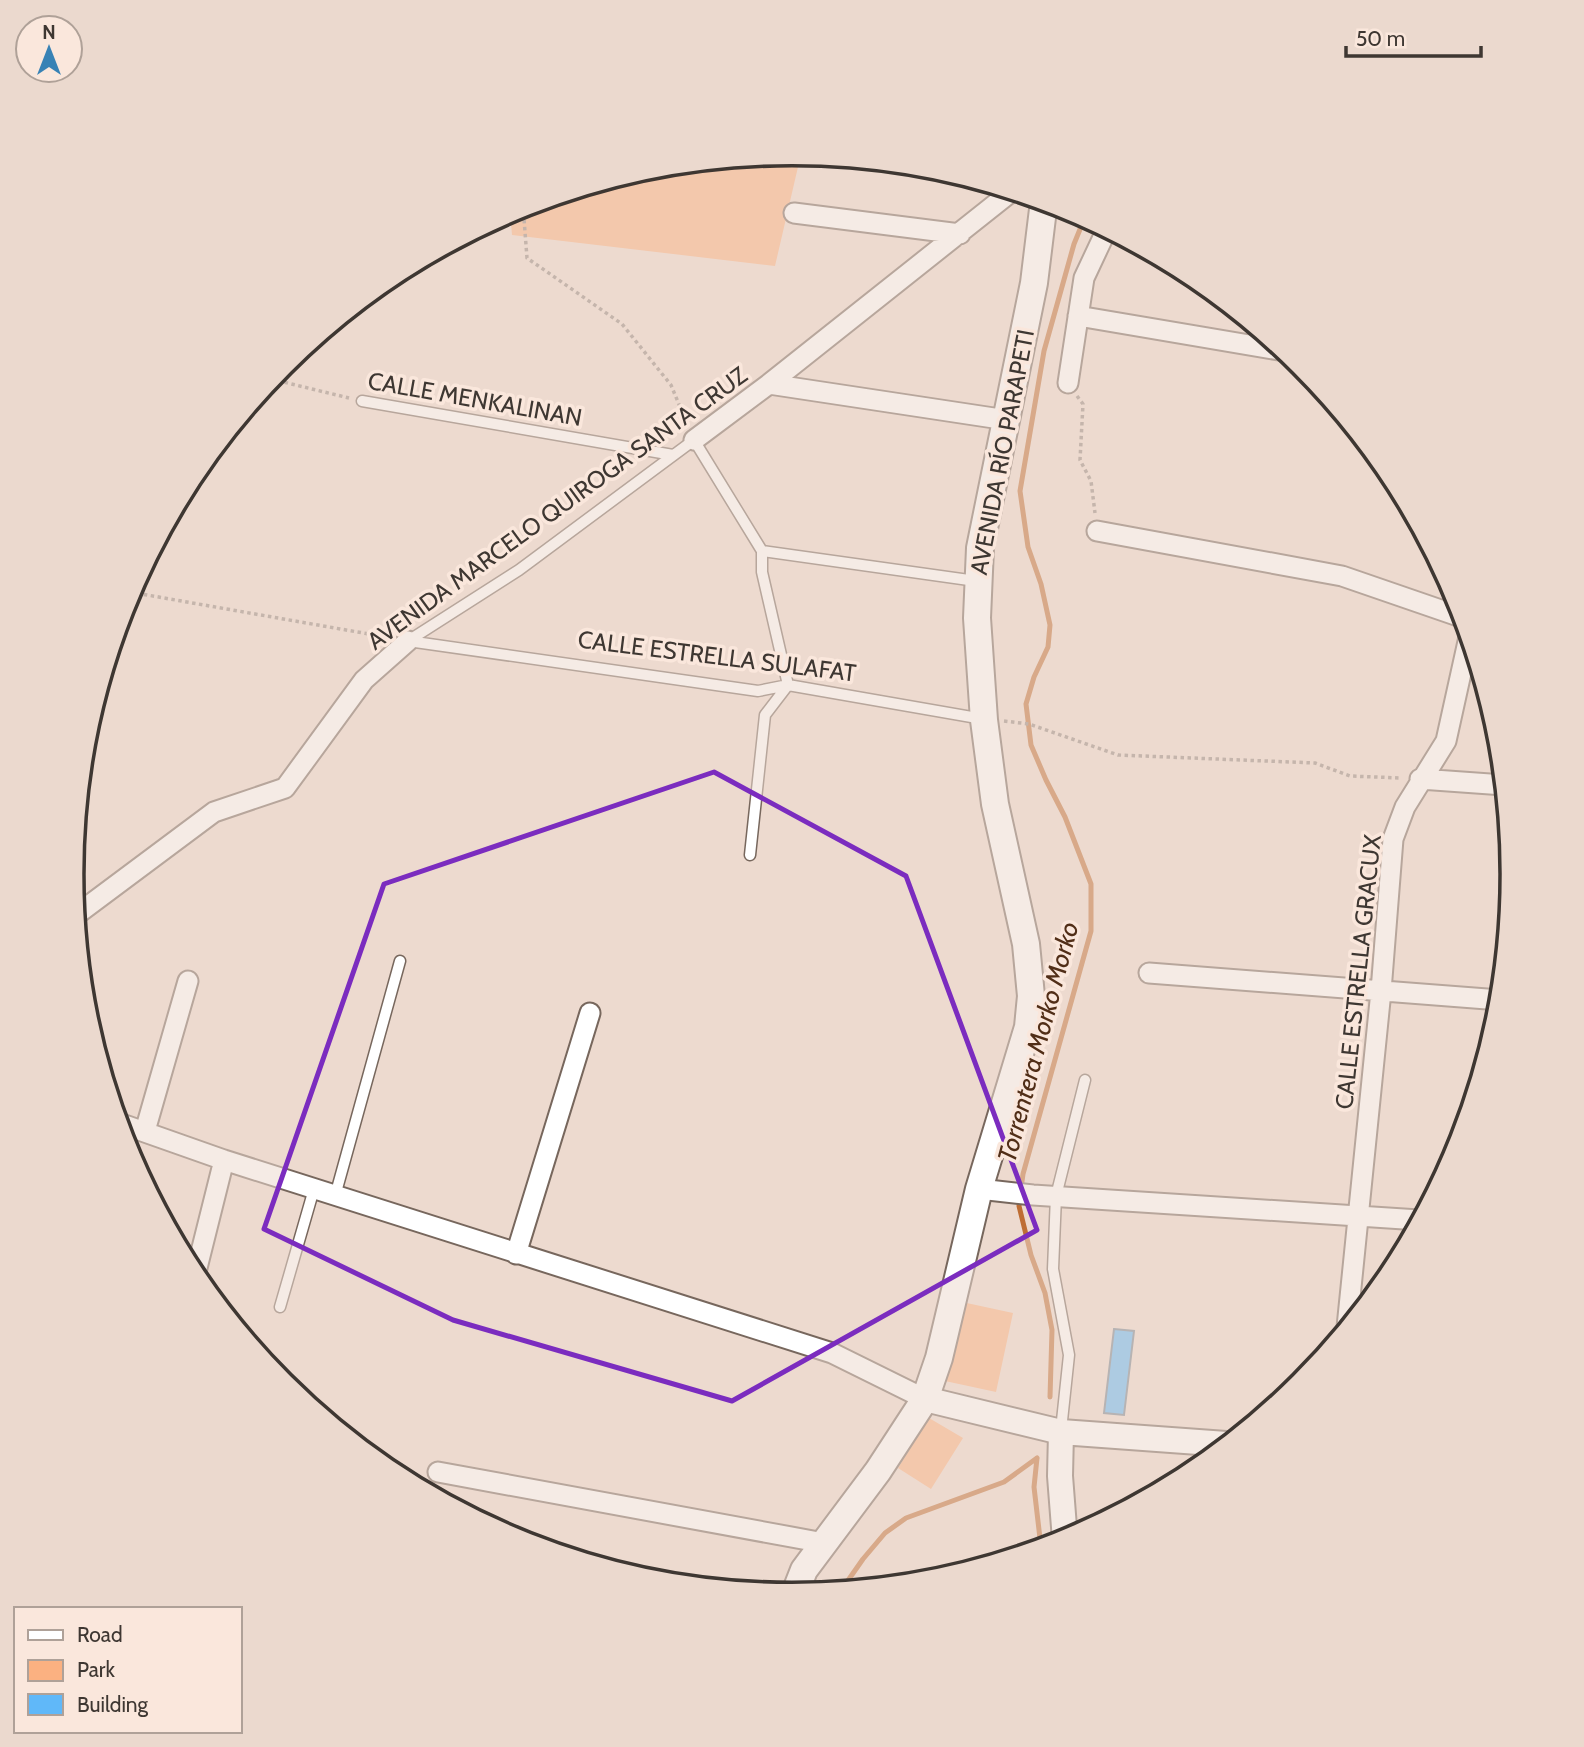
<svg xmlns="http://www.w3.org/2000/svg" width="1584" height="1747" viewBox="0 0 1584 1747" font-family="Cabin,sans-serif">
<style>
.green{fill:#fbb181}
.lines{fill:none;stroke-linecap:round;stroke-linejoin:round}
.stream{stroke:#be6d33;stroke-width:5}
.building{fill:#60b8f9;stroke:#758491;stroke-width:2}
.service-casing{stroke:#77675d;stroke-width:13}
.minor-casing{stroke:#77675d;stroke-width:23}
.tertiary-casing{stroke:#77675d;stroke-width:28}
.secondary-casing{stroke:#77675d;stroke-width:30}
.path{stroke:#958880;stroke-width:3.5;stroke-dasharray:3.5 3.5;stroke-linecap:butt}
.service{stroke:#fff;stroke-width:10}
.minor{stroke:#fff;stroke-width:19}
.tertiary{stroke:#fff;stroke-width:24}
.secondary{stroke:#fff;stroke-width:26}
.marked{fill:none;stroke:#7b2cbf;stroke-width:5;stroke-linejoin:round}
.labels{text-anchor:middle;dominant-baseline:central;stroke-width:7;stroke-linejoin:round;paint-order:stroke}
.street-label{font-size:24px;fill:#3e3732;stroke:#fae7dc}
.water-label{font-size:26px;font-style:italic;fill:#512e17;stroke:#fae7dc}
.rim{fill:none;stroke:#3e3732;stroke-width:3.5}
</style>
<rect width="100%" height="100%" fill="#eddacf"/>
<path class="green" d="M792 153 801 154 775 266 512 235 510 211 517 208 652 167Z
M962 1302 1013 1313 996 1392 945 1381Z
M929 1418 963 1438 931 1489 898 1468Z"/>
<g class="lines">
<path class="stream" d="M1021 1189 1023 1174 1091 931V884L1065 817 1046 780 1031 745 1026 704 1034 677 1048 647 1050 625 1041 584 1028 547 1020 491 1044 351 1074 244 1085 217
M1020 1198 1019 1206 1031 1255 1045 1293 1052 1330 1050 1397
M1037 1458 1034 1487 1041 1547
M842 1589 863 1559 885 1533 906 1518 1004 1482 1037 1458"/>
</g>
<path class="building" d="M1114 1329 1134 1331 1124 1415 1104 1413Z"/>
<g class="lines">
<defs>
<path id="service" d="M362 401 673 455
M762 551 976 581
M408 641 519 570 694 440 762 551V572L788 685
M408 641 758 691 788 685 983 719
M750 855 765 715 788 685
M335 1196 400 961
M280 1307 314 1189
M1061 1430 1069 1355 1053 1269 1056 1196 1085 1080"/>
<path id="minor" d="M794 213 960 234
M1078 316 1285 351
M1068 383 1084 278 1107 229
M769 384 1007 420
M694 440 769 384 1012 191
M1097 531 1342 576 1464 618
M1420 779 1504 785
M76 915 214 812 285 788 364 680 408 641
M1149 973 1500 1000
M119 1123 224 1160 832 1353 925 1399
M145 1131 188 981
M979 1189 1033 1195 1419 1220
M516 1254 590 1013
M195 1276 224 1160
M1347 1327 1381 991 1393 839 1405 807 1446 741 1469 637
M438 1472 824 1543"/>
<path id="tertiary" d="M925 1399 1061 1432 1226 1444
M1061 1432 1060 1476 1065 1540"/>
<path id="secondary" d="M795 1593 804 1570 878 1471 925 1399 939 1358 979 1189 1028 1027 1031 996 1026 944 995 804 984 720 977 618 980 548 1034 283 1044 201"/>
</defs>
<use href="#service" class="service-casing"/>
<use href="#minor" class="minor-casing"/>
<use href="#tertiary" class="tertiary-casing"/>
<use href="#secondary" class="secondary-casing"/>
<path class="path" d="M523 206 527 258 622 324 671 385 687 424
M271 379 349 398
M1077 396 1083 404 1080 460 1091 481 1095 513
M130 592 386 637
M1004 721 1029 724 1118 755 1315 763 1350 776 1401 778"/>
<use href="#service" class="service"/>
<use href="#minor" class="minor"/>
<use href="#tertiary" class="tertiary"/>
<use href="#secondary" class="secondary"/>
</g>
<path d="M0 0H1584V1747H0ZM714 772 906 876 1037 1230 732 1401 453 1320 264 1229 384 884Z" fill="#eddacf" fill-opacity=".55" fill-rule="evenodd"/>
<path class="marked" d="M714 772 906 876 1037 1230 732 1401 453 1320 264 1229 384 884Z"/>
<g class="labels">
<g class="street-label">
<text transform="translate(475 399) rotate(10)">CALLE MENKALINAN</text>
<text transform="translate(1002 452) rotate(-79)">AVENIDA RÍO PARAPETI</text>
<text transform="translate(557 508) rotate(-36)">AVENIDA MARCELO QUIROGA SANTA CRUZ</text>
<text transform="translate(717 656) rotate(7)">CALLE ESTRELLA SULAFAT</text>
<text transform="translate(1358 972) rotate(-84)">CALLE ESTRELLA GRACUX</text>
</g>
<g class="water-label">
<text transform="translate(1038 1042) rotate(-75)">Torrentera Morko Morko</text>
</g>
</g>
<path d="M0 0H1584V1747H0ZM84 874a708 708 0 1 1 1416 0a708 708 0 1 1-1416 0Z" fill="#ebd9ce" fill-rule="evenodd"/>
<path class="rim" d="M84 874a708 708 0 1 1 1416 0a708 708 0 1 1-1416 0Z"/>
<rect x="14" y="1607" width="228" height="126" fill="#fae7dc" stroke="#afa198" stroke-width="2"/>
<rect x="28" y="1630" width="35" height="10" fill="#ffffff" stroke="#afa198" stroke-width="2"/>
<text x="77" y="1642" font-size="21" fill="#3e3732">Road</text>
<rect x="28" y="1660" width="35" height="21" fill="#fbb181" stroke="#afa198" stroke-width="2"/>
<text x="77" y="1677" font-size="21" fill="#3e3732">Park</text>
<rect x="28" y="1694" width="35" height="21" fill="#60b8f9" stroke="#afa198" stroke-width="2"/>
<text x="77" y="1712" font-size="21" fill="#3e3732">Building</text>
<g transform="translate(49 49)"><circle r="33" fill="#fae7dc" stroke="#afa198" stroke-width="2"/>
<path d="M0-5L12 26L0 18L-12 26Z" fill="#3882b5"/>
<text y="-10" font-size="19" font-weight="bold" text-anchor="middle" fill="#3e3732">N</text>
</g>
<path d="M1346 46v10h135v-10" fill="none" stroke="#3e3732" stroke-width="3.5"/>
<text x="1356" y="46" font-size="21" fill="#3e3732" stroke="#fae7dc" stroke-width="5" paint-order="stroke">50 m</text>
</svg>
